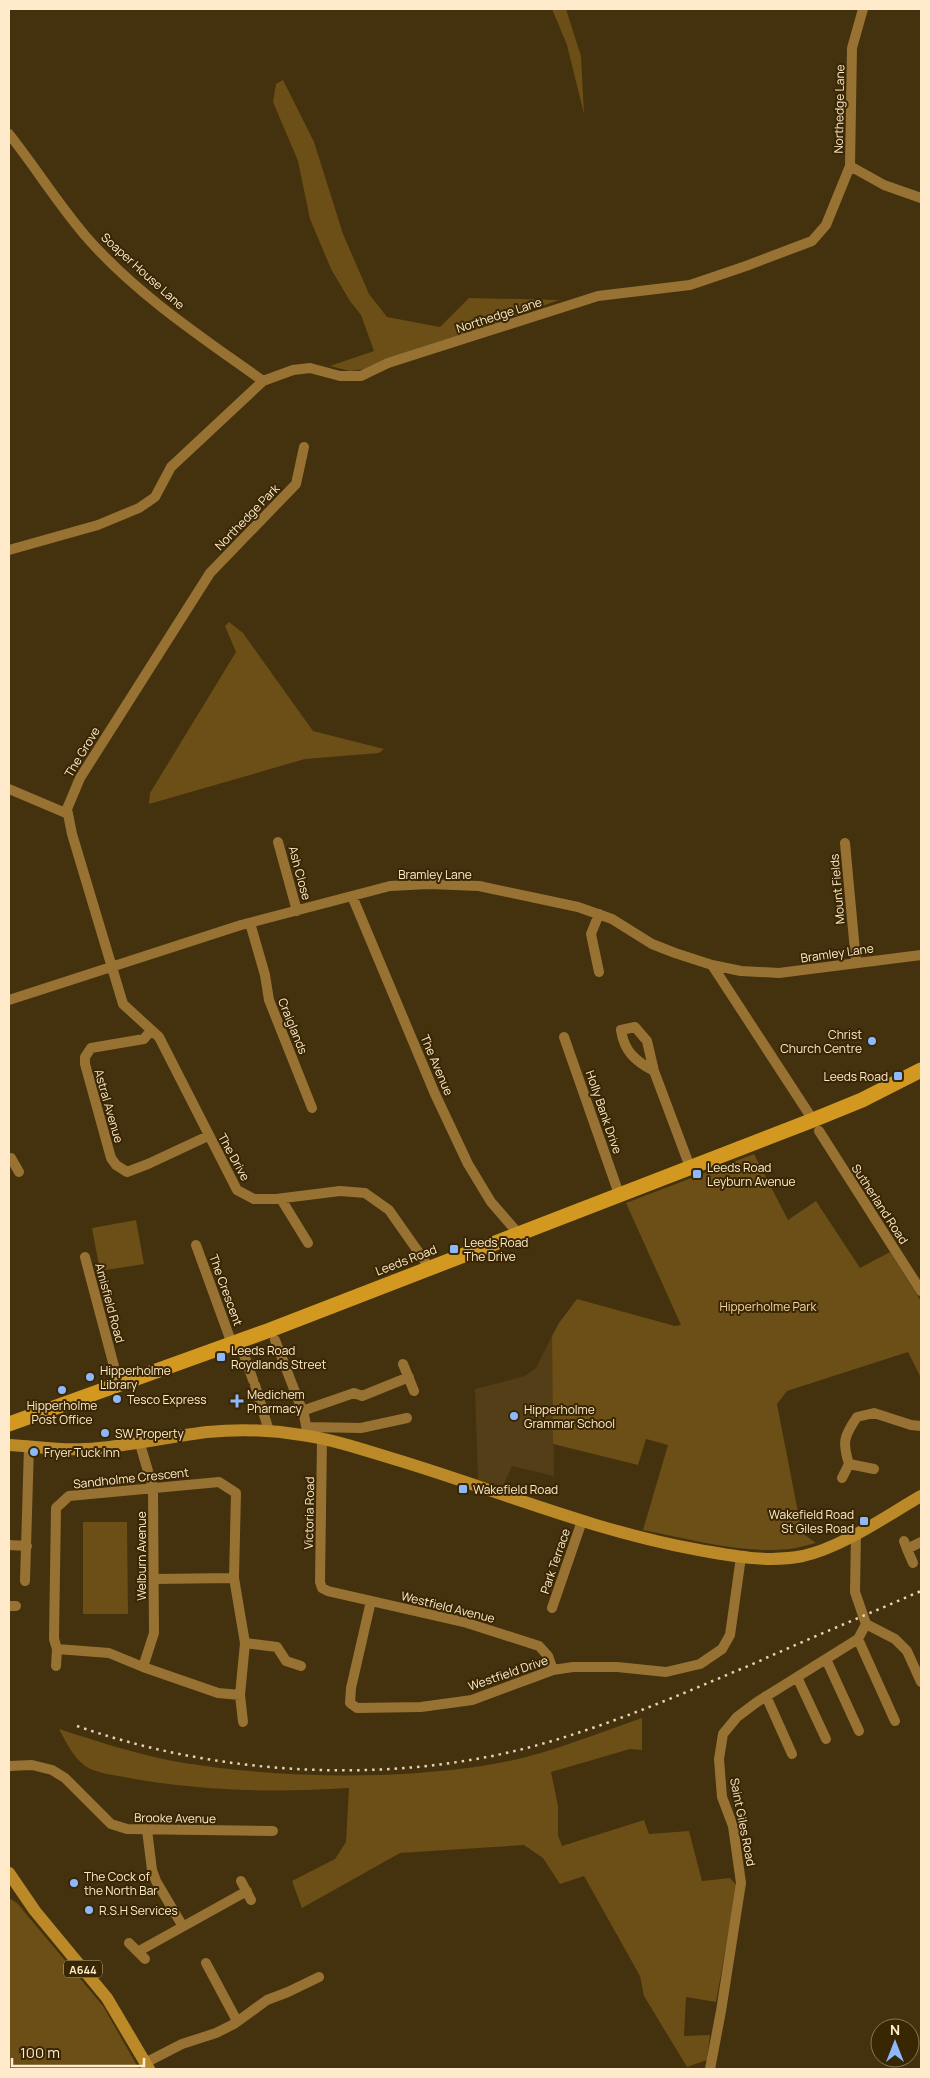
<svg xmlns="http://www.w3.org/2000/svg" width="930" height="2078" viewBox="0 0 930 2078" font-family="Manrope,sans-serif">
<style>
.built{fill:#543e17}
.green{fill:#6c4e17}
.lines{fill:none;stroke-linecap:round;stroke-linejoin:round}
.minor{stroke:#977232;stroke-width:10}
.major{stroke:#bb8927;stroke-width:12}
.highway{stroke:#d39820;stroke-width:15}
.rail{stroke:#e8d4b4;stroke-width:2.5;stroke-dasharray:2.5 5;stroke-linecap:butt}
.poi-dot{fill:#8db9fc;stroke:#392603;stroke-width:2}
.labels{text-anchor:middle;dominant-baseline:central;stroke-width:4;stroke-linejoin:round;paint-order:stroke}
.shield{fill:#392603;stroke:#c4b08f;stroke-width:1}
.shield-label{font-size:11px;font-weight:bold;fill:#ffebcb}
.street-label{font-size:12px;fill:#ffebcb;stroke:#392603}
.poi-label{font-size:12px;fill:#ffebcb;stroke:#392603;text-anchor:start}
.park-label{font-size:12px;fill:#f8d7a1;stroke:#392603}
</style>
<rect width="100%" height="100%" fill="#44310e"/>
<path class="built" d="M552 1336 554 1476 512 1466 503 1486 478 1480 475 1389 525 1376 536 1368Z"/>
<path class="green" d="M552 9H566L581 56 584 114 567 45Z
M283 80 314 142 343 234 369 294 387 317 440 327 469 298 559 300 367 369 350 371 330 366 374 351 361 315 350 301 331 269 310 219 298 161 273 102 276 84Z
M229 622 243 633 313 731 384 749 379 753 305 759 149 804 150 793 236 652 225 626Z
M754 1154 788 1220 816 1201 860 1268 890 1252 921 1301V1378L908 1352 787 1391 777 1404 802 1533 816 1543C807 1545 798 1548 789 1549 741 1554 690 1539 643 1530L668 1445 646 1439 638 1465 553 1444 552 1336 559 1323 577 1299 675 1326 681 1325 626 1203Z
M136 1220 144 1264 100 1271 92 1228Z
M83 1522H127L128 1614H83Z
M642 1718V1750L630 1749 551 1772 558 1806V1835L562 1846 644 1820 649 1834 689 1831 702 1881 730 1878 737 1886 716 2002 686 1997 684 2036 710 2035 707 2060 687 2067 644 1996 640 1976 584 1876 560 1884 543 1858 524 1845 400 1853 302 1908 292 1881 335 1859 346 1842 349 1788C275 1793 202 1791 129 1778 116 1775 97 1774 85 1766 73 1757 66 1742 59 1729 100 1742 141 1756 184 1763 282 1778 384 1780 482 1766 538 1758 590 1736 642 1718Z
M9 1898 17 1903 103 2006 139 2069H9Z"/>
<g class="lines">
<path class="minor" d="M9 134C36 168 60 207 89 240 139 296 203 338 263 381
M850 166 884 185 921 198
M304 447 296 484 210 573 80 778 67 809 72 834 123 1004 159 1037 237 1190 254 1199H276L340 1191 365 1193 389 1210 429 1267
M9 550 98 525 139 508 155 497 171 467 263 381 293 370 310 368 340 376H361L388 363 598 296 690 285 746 266 812 241 826 225 850 166 852 48 863 9
M9 789 68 814
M278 842 297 911
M845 843 856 962
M352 896 435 1094 468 1164 491 1202 518 1233
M250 923 265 975 269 1000 312 1108
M712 965 813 1120
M599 972 591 934 599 914
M9 1000 241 925 390 886 429 884 479 886 578 907 612 919 652 944 675 953 712 965 741 971 779 973 921 955
M151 1030 144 1039 91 1048 85 1057V1064L111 1158 116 1165 127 1172 148 1164 208 1136
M564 1037 619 1194
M654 1071C635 1061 624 1051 621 1030L635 1027 647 1041 654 1071 690 1167
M819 1131 921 1291
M9 1159 11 1158 19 1172
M281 1199 308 1243
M196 1245 232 1344
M85 1257 119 1385
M275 1340 304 1415 308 1436
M239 1341 253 1380
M403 1364 414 1391
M255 1385 269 1431
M302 1411 354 1393 362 1396 409 1377
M307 1427 361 1428 407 1418
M322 1439 320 1582 322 1588 328 1591 464 1622 539 1646 548 1656 553 1670
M140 1444 153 1488 154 1633 143 1667
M849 1464 874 1469
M842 1478 849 1464C842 1442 844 1436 857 1417L874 1413 911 1425 921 1426
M904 1541 907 1549 921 1542
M9 1545 27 1546
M907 1549 913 1563
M154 1579 234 1578
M25 1581 29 1446
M371 1601 351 1688 350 1703 357 1708 421 1707 472 1700 553 1670 573 1667H617L666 1672 700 1664 722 1649 730 1635 741 1557
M9 1606H16
M552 1608 582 1521
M866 1624 895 1639 907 1651 921 1682
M858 1639 895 1721
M245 1643 277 1647 286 1661 301 1666
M57 1649 109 1653 143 1667 218 1693 240 1695
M826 1659 859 1731
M56 1666 57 1649 54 1639 56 1508 69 1496 219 1482 236 1493 234 1578 245 1643 240 1695 243 1722
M797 1677 826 1739
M766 1696 792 1754
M9 1766 32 1765 52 1770 65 1778 111 1824 127 1829 273 1831
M147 1830 152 1870 156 1881 182 1925
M241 1881 251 1900
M129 1943 145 1959
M139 1951 247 1891
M206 1963 237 2021
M145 2063 182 2044 216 2033 234 2024 267 2000 288 1992 319 1977
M710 2069 721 2011 741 1883 733 1826 722 1797 719 1759 723 1734 737 1717 757 1702 858 1639 866 1624 855 1592 856 1533"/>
<path class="major" d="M9 1445C33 1446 60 1451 85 1449 126 1447 166 1437 207 1432 237 1429 272 1430 302 1435 337 1440 373 1453 407 1463 504 1493 598 1532 699 1550 733 1556 768 1563 803 1556 843 1547 886 1516 921 1496
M9 1873 35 1911 107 1998 149 2069"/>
<path class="highway" d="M9 1424 270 1330 813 1120 862 1100 921 1070"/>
<path class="rail" d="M77 1726C217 1775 383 1785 527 1748 606 1727 680 1695 755 1663 810 1638 866 1615 921 1591"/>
</g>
<g class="poi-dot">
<circle cx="872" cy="1041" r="5"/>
<rect x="893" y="1071" width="10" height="10" rx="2.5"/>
<rect x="692" y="1169" width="10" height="10" rx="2.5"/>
<rect x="449" y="1244" width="10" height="10" rx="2.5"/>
<rect x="216" y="1352" width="10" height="10" rx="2.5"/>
<circle cx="90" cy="1377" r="5"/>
<circle cx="62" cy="1390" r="5"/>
<circle cx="117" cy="1399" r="5"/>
<path d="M234.5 1393.5h5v5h5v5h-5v5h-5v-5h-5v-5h5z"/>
<circle cx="514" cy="1416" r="5"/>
<circle cx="105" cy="1433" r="5"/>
<circle cx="34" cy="1452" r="5"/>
<rect x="458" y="1484" width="10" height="10" rx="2.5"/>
<rect x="859" y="1516" width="10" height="10" rx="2.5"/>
<circle cx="74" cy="1883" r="5"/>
<circle cx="89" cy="1910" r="5"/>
</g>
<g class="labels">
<rect class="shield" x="64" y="1960.5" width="38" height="17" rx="4"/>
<g class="shield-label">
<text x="83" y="1969">A644</text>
</g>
<g class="street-label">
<text transform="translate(839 109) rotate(-89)">Northedge Lane</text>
<text transform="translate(143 271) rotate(42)">Soaper House Lane</text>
<text transform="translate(499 315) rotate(-18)">Northedge Lane</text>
<text transform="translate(247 517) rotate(-46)">Northedge Park</text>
<text transform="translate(82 752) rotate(-59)">The Grove</text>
<text transform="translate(300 873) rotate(75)">Ash Close</text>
<text x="435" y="874">Bramley Lane</text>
<text transform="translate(837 889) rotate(-95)">Mount Fields</text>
<text transform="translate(837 953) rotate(-8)">Bramley Lane</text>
<text transform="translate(293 1026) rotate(68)">Craiglands</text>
<text transform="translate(437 1065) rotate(67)">The Avenue</text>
<text transform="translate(109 1106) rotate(74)">Astral Avenue</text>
<text transform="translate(604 1112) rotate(71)">Holly Bank Drive</text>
<text transform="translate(234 1157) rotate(61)">The Drive</text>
<text transform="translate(880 1204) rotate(57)">Sutherland Road</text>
<text transform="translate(406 1260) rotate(-21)">Leeds Road</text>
<text transform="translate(226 1290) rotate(70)">The Crescent</text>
<text transform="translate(110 1303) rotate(75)">Amisfield Road</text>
<text transform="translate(131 1478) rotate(-6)">Sandholme Crescent</text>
<text transform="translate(309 1513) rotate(-89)">Victoria Road</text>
<text transform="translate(141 1556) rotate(-90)">Welburn Avenue</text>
<text transform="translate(555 1561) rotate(-71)">Park Terrace</text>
<text transform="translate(448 1607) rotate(14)">Westfield Avenue</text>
<text transform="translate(508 1673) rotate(-19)">Westfield Drive</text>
<text transform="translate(175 1818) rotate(1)">Brooke Avenue</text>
<text transform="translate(743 1822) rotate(79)">Saint Giles Road</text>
</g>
<g class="poi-label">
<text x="862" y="1034" text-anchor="end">Christ<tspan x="862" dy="14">Church Centre</tspan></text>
<text x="888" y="1076" text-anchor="end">Leeds Road</text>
<text x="707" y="1167">Leeds Road<tspan x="707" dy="14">Leyburn Avenue</tspan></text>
<text x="464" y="1242">Leeds Road<tspan x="464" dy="14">The Drive</tspan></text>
<text x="231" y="1350">Leeds Road<tspan x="231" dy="14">Roydlands Street</tspan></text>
<text x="100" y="1370">Hipperholme<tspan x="100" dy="14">Library</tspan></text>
<text x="247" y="1394">Medichem<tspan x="247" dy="14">Pharmacy</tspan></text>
<text x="127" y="1399">Tesco Express</text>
<text x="62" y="1405" text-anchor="middle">Hipperholme<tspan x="62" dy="14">Post Office</tspan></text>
<text x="524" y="1409">Hipperholme<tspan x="524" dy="14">Grammar School</tspan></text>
<text x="115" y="1433">SW Property</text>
<text x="44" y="1452">Fryer Tuck Inn</text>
<text x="473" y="1489">Wakefield Road</text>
<text x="854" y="1514" text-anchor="end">Wakefield Road<tspan x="854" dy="14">St Giles Road</tspan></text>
<text x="84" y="1876">The Cock of<tspan x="84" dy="14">the North Bar</tspan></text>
<text x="99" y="1910">R.S.H Services</text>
</g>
<g class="park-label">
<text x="768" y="1306">Hipperholme Park</text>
</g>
</g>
<rect width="930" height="2078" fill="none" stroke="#ffebcb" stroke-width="20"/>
<g transform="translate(895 2043)"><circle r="24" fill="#392603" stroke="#887553"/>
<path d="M0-4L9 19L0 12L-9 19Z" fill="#8db9fc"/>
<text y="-8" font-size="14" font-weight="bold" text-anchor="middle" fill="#ffebcb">N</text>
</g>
<path d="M12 2058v8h132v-8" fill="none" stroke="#ffebcb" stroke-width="2.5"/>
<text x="20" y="2058" font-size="15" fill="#ffebcb" stroke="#392603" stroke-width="4" paint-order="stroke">100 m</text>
</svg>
